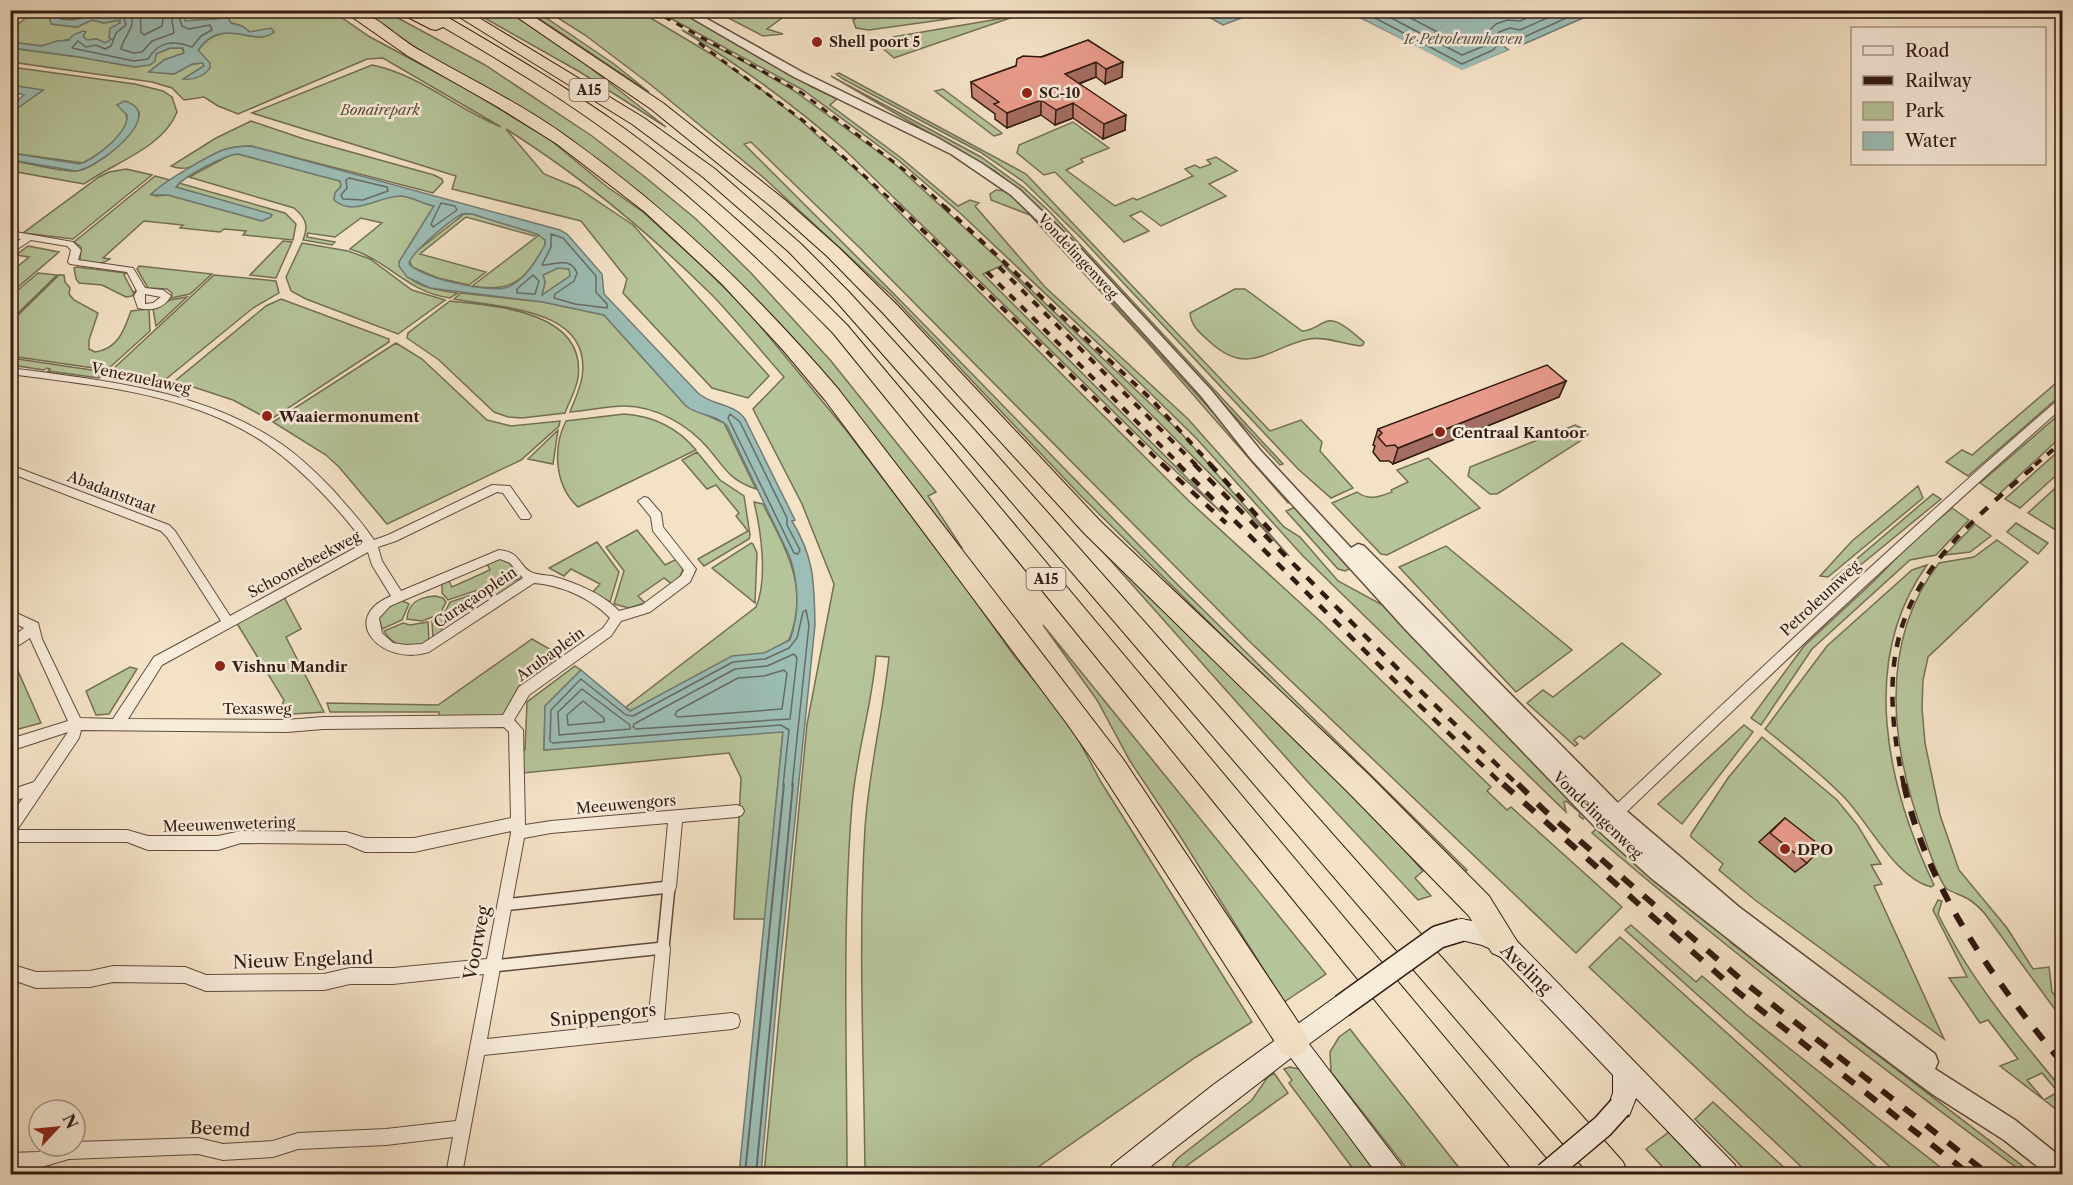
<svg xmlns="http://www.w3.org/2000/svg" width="2073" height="1185" viewBox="0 0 2073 1185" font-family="'Libre Caslon Text',serif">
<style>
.green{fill:#b6c49a;stroke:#746f55;stroke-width:1.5;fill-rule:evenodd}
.water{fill:#9cbeb6;stroke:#727c74;stroke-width:1.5;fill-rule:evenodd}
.pier{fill:#f4e2c7}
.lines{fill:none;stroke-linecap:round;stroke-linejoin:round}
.shore-far1{stroke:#676c63;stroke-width:1.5}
.shore{stroke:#676c63;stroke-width:2}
.pedestrian-casing{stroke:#624c3e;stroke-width:14}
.minor-casing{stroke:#624c3e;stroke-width:2}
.tertiary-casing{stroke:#624c3e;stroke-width:3}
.secondary-casing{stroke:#321a10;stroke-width:2}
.motorway-casing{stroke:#321a10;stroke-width:2}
.pedestrian{stroke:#f8ecdb;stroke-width:11}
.minor{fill:#f8ecdb;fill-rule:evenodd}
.tertiary{fill:#f8ecdb;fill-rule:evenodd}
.secondary{fill:#f8ecdb;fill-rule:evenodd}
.motorway{fill:#f4e2c7;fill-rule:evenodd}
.rail-far3{stroke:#321a10;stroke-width:3;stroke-dasharray:7 7;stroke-linecap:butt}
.rail-far2{stroke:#321a10;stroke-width:4;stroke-dasharray:8 8;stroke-linecap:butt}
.rail-far1{stroke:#321a10;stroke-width:4.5;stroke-dasharray:10 10;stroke-linecap:butt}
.rail{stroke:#321a10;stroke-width:6;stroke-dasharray:14 14;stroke-linecap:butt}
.secondary-bridge-casing{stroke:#321a10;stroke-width:25;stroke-linecap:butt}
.secondary-bridge{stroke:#f8ecdb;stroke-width:22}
.wall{fill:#c88578;stroke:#321a10;stroke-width:1.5}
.shaded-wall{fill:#a36c61;stroke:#321a10;stroke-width:1.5}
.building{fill:#e99b8b;stroke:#321a10;stroke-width:1.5}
.poi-dot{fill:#8f2418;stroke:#f8ecdb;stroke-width:2}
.labels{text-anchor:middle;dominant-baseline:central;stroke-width:5;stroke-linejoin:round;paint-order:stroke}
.far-water-label{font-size:14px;font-style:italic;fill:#57534a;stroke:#f8ecdb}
.far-poi-label{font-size:14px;font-weight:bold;fill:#321a10;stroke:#f8ecdb;text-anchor:start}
.shield{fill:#f8ecdb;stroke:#6d594d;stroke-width:1.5}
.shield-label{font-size:14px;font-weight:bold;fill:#321a10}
.far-park-label{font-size:14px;font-style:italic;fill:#5a4d39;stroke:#f8ecdb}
.far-street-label{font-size:14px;fill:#321a10;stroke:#f8ecdb}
.street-label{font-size:15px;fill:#321a10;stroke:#f8ecdb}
.poi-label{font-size:15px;font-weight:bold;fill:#321a10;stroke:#f8ecdb;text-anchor:start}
.near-street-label{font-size:18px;fill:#321a10;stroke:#f8ecdb}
</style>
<rect width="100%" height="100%" fill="#f4e2c7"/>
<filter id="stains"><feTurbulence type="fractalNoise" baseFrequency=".00333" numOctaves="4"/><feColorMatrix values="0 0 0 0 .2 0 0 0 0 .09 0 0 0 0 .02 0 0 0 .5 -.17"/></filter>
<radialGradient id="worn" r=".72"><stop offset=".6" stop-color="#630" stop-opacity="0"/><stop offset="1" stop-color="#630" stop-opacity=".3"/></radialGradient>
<path class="green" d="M11 11H56L50 18 51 24 77 27 92 20 104 23 120 20 113 39 105 43 97 39 87 40 83 36 41 46 11 42 10 31 30 14Z
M196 11H332L370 37 465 88 549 139 606 186 643 212 700 264 747 310 846 430 963 584 1015 657 1070 724 1101 782 1252 1022 1196 1057 1028 1174H865C864 1059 858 943 865 828 869 770 883 714 889 657L876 656C872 706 856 754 852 805 842 927 847 1052 847 1174H764L807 724 834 584 802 504 753 409 784 377C760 350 737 321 712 295 649 233 581 176 506 129L544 174 578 188 633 225 769 376 748 398 712 388 623 293 627 279 581 221 452 189 456 176 252 113 372 65C421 75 456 109 501 127L383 58 367 59 238 114 218 106 204 97 184 100 172 88 152 82 11 62V48L79 57 135 67 155 61 156 54 170 48H182L184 53 164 60 149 72 174 74 192 64 203 63 204 66 184 79 210 68 198 50C226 14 253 49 274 32L271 29 250 32 242 26 231 23 228 18 185 21V17Z
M355 11H385L485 65 592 136 645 177 696 219 751 273 831 361 936 492 928 496 962 548 957 550 825 380 645 200 456 73Z
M472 11H508L569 51 666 127 580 72Z
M528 11H536L614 64 649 92Z
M547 11H639L711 54 757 86 800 120 866 179 1190 502 1321 622 1491 787 1487 791 1507 810 1511 807 1622 907 1576 953 1248 640 861 249 751 142 744 144 898 298 1176 583 1467 870 1460 876 1321 733 1079 494 892 296 764 178 651 85 585 35Z
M657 11H664L680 17 686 15 812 85 810 86 837 99 830 105 900 157 958 206 970 200 979 203 975 206 1045 287 1188 419 1284 527 1300 537 1338 581 1390 609 1587 815 1583 819 1579 816 1580 813 1566 801 1564 802 1566 812 1303 556 1197 439 1140 383 960 213 898 160 803 90Z
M715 11H772L782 14V18L767 29 783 34 763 36Z
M867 11V10L1006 11 869 30 856 28 853 20Z
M1016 16 894 58 880 46 881 42 893 37Z
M682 30 730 54 793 90 896 165 1005 265 1181 433 1289 556 1236 500 1003 265 983 274 1221 512 1160 457 846 151C795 105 740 66 682 30Z
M11 67 135 84 163 91 172 97 177 112C163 148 113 163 84 184L11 171 10 160C28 163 60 172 76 171 96 169 141 132 139 112L125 111 128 121C121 139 99 154 83 163L11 153V112L42 91 11 85Z
M839 73 1026 174 1270 431 1301 420 1322 442 1320 451 1353 488 1331 498 1298 469 1083 240 1024 182 980 152 843 79 836 74Z
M831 76 981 157 1024 188 1050 212 1283 464 1280 465 1047 214 995 171Z
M943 89 1002 133 1001 134 994 136 935 91Z
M251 121 304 139 434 175 442 179 443 182 433 193 251 146C240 146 229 147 218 152 202 160 190 174 171 166L216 138Z
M1073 122 1109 148 1081 159 1083 162 1066 170 1115 206 1133 198 1137 200 1193 176 1185 169 1195 165 1200 168 1211 164 1207 160 1216 157 1237 171 1209 184 1226 196 1161 226 1141 211 1130 216 1149 231 1124 242 1055 172 1044 175 1017 153 1019 145Z
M238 154 340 181 341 186 335 193 334 199C354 216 380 194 402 196 413 197 424 204 434 206L399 262C407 287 436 290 458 293L450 298C406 292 390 261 350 249L382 223 361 218 335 237 308 233 307 237 335 242 332 245 303 240C309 226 306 218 294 208L189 177 230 155Z
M126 169 152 175 73 239 23 233 99 177 109 172Z
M155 176 170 180 151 194 156 196 168 195 262 221 272 215 178 188 177 185 179 183 285 213 296 224 293 240 243 235 246 231 224 229 220 232 180 228 183 225 144 221 103 258 110 259C102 265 89 263 80 260L81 247 74 242Z
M996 190 1007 191 1028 210 1294 501 1288 503 1147 342 1030 215 991 200 990 194Z
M464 214H472L537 234 534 236 466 217 420 254 486 272 469 285 438 278 412 267 409 259 413 254Z
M539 235 545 240V245C525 280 513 293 472 286Z
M283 241 292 242 276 278 250 275Z
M302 243 348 251 370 259 412 290 445 300 398 334 306 299 291 291 286 277Z
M28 246 59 252 11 293V272L29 257 16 255Z
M139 266 212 274 190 294 171 298 172 293 167 289 148 288 137 269Z
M77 267 126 273 124 275 133 292 136 291 132 296 126 297 102 285 79 283 76 279 74 268Z
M558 268 570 269V276L542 295 545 282 543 275Z
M38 273 57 275 11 320V296Z
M59 275H64L65 282 70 288 69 294 74 300 98 313 89 340V349L95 352C118 349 124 330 131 311L149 309 150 331 107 370 11 356V322Z
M214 275 276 281 279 293 253 308 166 379 112 370Z
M1235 289H1245L1302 331C1311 331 1316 326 1325 322 1337 316 1354 334 1364 342L1363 345 1360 346C1345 344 1323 336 1309 339 1269 347 1249 378 1210 342 1200 333 1191 326 1190 313Z
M461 293 543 302 604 315 686 406 724 423 756 489C729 480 725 468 708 448 688 425 656 406 624 406 606 406 588 411 570 412 574 401 580 390 582 377 593 307 498 308 454 299Z
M187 297 156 326 153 309 170 300Z
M281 299 389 339V342L270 420 233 400 175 381 266 306Z
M450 301C495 306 587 311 578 378 576 390 569 402 565 413L522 418 508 417 494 412 439 360 407 338 408 333Z
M396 343 422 359 487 420 511 426 560 421 559 426 521 460 387 524 339 467 326 455 273 422Z
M10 358H11L105 372 99 378 48 371 50 369 47 368 44 370 11 365Z
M2062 378V394L1968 476 1946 462 1962 450 1972 455Z
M2062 412V436L1998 495 1980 483Z
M624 414C653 416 677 427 696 450L578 507C555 486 552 449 566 421Z
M1575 425 1586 430 1588 434 1585 438 1497 494H1490L1468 476 1470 467Z
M558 430 553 464 528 459Z
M2062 448V470L2020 508 2005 499Z
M697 452 720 480 744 496 750 535 749 539 704 566 698 559 748 531 736 516 739 513 716 485 707 489 682 460Z
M1428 458 1480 508 1387 555 1381 554 1332 503 1357 492C1369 501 1379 497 1392 492L1391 490 1408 482 1397 470Z
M2062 482V528L2059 532 2028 513Z
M1918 486 1923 498 1828 577 1820 576 1852 541Z
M1933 494 1941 499 1841 581 1832 580Z
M754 502 763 504C786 550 810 587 789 640L768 652 630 711 626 707 756 607C768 579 761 531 754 502Z
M1298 506 1351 568 1345 571 1338 569 1286 511Z
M1952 508 1969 520 1936 555 1910 560 1812 649 1761 725 1751 718 1804 646 1872 583 1913 541Z
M2016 523 2048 543 2038 554 2007 532Z
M1975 524 1991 536 1970 552 1945 555Z
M1080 526 1276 714 1407 853 1423 871 1415 878 1431 896 1418 900 1306 780Z
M637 530 665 565 677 559 683 569 679 579 672 584 664 578 638 596 645 603 629 608 614 604 624 571 606 547Z
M1997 540 2028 562 1928 657 1923 680 1922 708 1925 743 1940 815 1959 870 2007 928 2033 969 2049 967 2052 992 2062 1003V1019L1985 914C1980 908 1975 903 1968 899 1962 895 1953 893 1947 889 1939 882 1929 850 1925 839 1891 750 1877 643 1939 563L1974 557Z
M597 542 619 572 610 602 592 593 600 584 571 569 564 576 549 568Z
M751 543 753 544 757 553 755 603 712 568Z
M1446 546 1572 650 1516 692 1399 567Z
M499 558 507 560 520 576 448 600 442 593V582L448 579 452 587 490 570 486 562Z
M1927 565C1858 661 1887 786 1934 885L1931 887C1894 877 1869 822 1842 795 1818 771 1791 750 1765 729L1827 646 1912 570Z
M521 578 523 580 496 598 489 592 438 625 444 632 433 639 432 621 444 614 450 602Z
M435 596 443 598 446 602 440 614 422 621 407 619C408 602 420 597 435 596Z
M284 597 301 629 286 637 324 712 278 715 284 700 236 622Z
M400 600 409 604 402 620 382 629 379 618 383 610Z
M428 622 429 643C412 651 393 647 384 631L403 623 410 625Z
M1043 625 1326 974 1284 1002 1180 836 1130 761 1097 700Z
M532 639 560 655 520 685 505 713 499 717H440L439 712H330L327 703 438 705Z
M1622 643 1661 674 1584 739 1580 736 1574 740 1578 744 1575 746 1527 703 1543 690 1553 697Z
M14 662 41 723 11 731V665Z
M575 666 581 670 545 706 544 750 783 731 765 919H734L741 778 729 753 523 773 522 751 525 750 527 702Z
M130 667 137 669 109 714 96 715 86 691Z
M1744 725 1753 732 1682 824 1658 804Z
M1762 737 1837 800 1858 826 1881 864 1871 865 1882 884 1874 886 1944 1039 1755 900 1719 870 1723 864 1691 837V834L1728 778Z
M1599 826 1732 939 1730 942 2033 1174H2025C1877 1065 1731 953 1592 833Z
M1938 900 1942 901 1938 914C1970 979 2016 1034 2062 1089L2061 1113 2000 1066 2018 1059 1988 1020 1980 1023 1949 978 1967 977 1933 910ZM2042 1073 2058 1092 2044 1100 2027 1080Z
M1631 925 1696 982 1702 976 1747 1015 1949 1174H1898L1625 930Z
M1620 937 1884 1174H1809L1589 967Z
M1350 1029 1360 1042 1464 1174H1411L1331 1072 1330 1052 1339 1037Z
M1290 1067 1299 1069 1310 1079 1381 1174H1357L1289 1083 1292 1080 1284 1069Z
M1274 1073 1288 1093 1175 1174H1172L1173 1164 1178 1158 1252 1100 1267 1078Z
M1713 1102 1791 1174H1749L1695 1119Z
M1669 1132 1708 1174H1669L1646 1149Z"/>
<path class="water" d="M56 11H196L185 17V21L228 18 231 23 242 26 250 32 271 28 274 32C253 49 224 14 198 50L210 63V68C203 77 195 80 183 79L204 66 203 63 192 64 174 74 149 72 164 60 184 53 183 48H170L156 54 155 61 150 65 135 67 79 57 11 48V42L41 46 57 41 69 40 73 35 83 31 86 32 83 36 87 40 97 39 105 43 112 39 109 38 110 28 120 23V20L104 23 92 20 77 27 51 24 50 19Z
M1198 11H1260L1223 25Z
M1347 11H1599L1519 46 1511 42 1502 45 1509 50 1462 71Z
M10 86 11 85 43 90 11 113V105L24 95 11 92Z
M124 101C170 113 97 169 76 171L11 160V153L79 164C94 161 129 132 127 115L117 105Z
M251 146 560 230 567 234 602 274 604 294 698 393C712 406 734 403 745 419L795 520 792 521C815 559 814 584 815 625L778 985 761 1174H739L783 732 544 750 545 706 581 670 630 711 732 656 764 653 790 640C800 612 799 585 790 557L727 426C717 414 698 416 686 406L604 315 543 302 430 288 407 277 399 266V262L434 206C423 204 412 197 402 196 379 195 355 218 334 200L335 193 341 186 340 181 238 154C225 155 184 176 176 187L271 214V217L262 221 168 195H151C159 184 208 156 223 150 232 147 241 146 251 146ZM472 214 537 234 545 240V245C536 261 525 280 508 287 489 294 422 278 409 264 409 254 452 219 462 214 466 213 468 214 472 214ZM558 268 569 269 570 276 542 295 545 282 543 275Z"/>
<path class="pier" d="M1344 10 1405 41 1410 39 1406 36 1415 32 1425 37 1410 43 1462 70 1509 50 1512 51 1461 73Z"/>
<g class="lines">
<path class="shore-far1" d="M60 10 61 19C75 21 77 19 89 16 94 15 117 14 123 15L126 25 116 33 111 46 105 49 96 45 86 47 78 41 72 48 134 61 148 59C159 41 173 40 192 47L201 36 212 30 210 25 189 29 182 26 179 17 184 10
M129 10C138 28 125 32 121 49L134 53 142 52 152 41 174 33 172 21 174 10
M140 10 141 32 144 35 162 26 164 10
M1360 10 1462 64 1493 50 1504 38 1520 39 1584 10
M1376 10 1462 55 1489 44 1499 32 1510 28 1520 30 1565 10
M1395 10 1463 45 1482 37 1496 24 1507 20 1520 21 1543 10
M349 178 387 187 388 191 363 200 343 199 341 195 347 188 346 180Z
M441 203 455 206 457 210 433 227 431 224Z
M551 234 563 238 596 276V292L607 304V308L575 304 554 298 555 294 574 281 577 273C570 256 556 265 542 265L551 247Z
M533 275 539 281 535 294 517 293V289Z
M730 414 740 422 787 518V525L800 550 798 554 794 553 728 418Z
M794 654 797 658 790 719 636 729 633 727 634 724 735 669 767 666Z
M784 670 787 673 782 709 678 717 675 715 677 711 738 678 764 676Z
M582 689 630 725V729L559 735 558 712Z
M583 701 604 718V722L568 725 567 715Z
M783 786 789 730 781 725 553 743 550 741 551 710 581 679 626 715 633 716 733 662 765 659 789 648 797 638 803 612 806 610 809 625 792 786"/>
<path class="shore" d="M745 1174 784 784
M756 1174 793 784"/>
<defs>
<path id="pedestrian" d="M493 966 663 948 669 887 504 905"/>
<path id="minor" d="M10 231 73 242 81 250 78 260 133 268 145 288 163 290 171 296C163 309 152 311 138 308L134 296 137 291 127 272 70 264 68 262 71 250 67 246 31 240 10 254V246L21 239 10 237ZM145 294 161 297 153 303 145 304Z
M10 368C100 380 196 389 274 439 296 453 315 471 333 490 347 506 362 522 374 540L388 535 492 485 510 486 529 513 531 516 529 519H521L503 493 497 492 396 541 378 547 382 561 401 591 499 550C522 552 518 567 533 573 539 575 546 575 552 576 576 583 602 593 619 611L642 605 681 576 684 570 653 531 651 517 638 501 644 497 648 498 661 513 663 527 696 569 690 582 650 612 621 621 611 636 529 695 514 720 523 730 525 825 551 821 737 805 742 807 744 811 742 815 737 817 682 822 676 887 674 892 669 894 664 892 662 887 668 823 551 833 524 838 487 1039 648 1022 656 948 658 943 663 941 668 943 670 948 664 1020 732 1013 738 1015 740 1021 738 1027 732 1029 484 1055 462 1174H446L453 1137 386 1145 298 1149 273 1157 223 1160 198 1154 69 1159 38 1168 10 1169V1153L38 1152 57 1146H75V1142L198 1138 223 1144 273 1141 298 1133 386 1129 456 1121 484 974 393 984H350L324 990 206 991 185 983 113 982 90 987 36 988 10 979V964L36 972 90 971 113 966 185 967 206 975 324 974 350 968H393L487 959 511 833V831L414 852H365L346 844 241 843 218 850H148L127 842H10V816L23 798 10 802V790L34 782 68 732 10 751V739L68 721 30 638 10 651V639L24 628 10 621V610L38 623 42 639 80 718 113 719 154 657 221 621 167 537 161 531 10 473V465L169 525 175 531 230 616 364 543C353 527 340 512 326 497 308 478 290 461 269 446 195 393 97 386 10 374ZM368 552 372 565 391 596C337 619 382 667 429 652L534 583C561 585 591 598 610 618L603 628 519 687 503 715 323 717 287 720 128 719 162 665ZM500 559 510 563 523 578 422 644 406 645 393 643 382 633 379 618 390 606ZM504 727 509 732 511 818 414 838H365L346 832 241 831 218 836H148L127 830H17L79 738 81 730 287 732 323 729Z
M2058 400H2062V408C1910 542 1763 681 1617 821L1612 823 1607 821 1605 817 1607 813C1756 673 1904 533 2058 400Z"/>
<path id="tertiary" d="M678 10H691L802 72 936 137 981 163 1020 190 1079 247 1211 390 1261 451 1351 548 1358 544 1364 546 1623 808 1739 907 1935 1054 1938 1062 1935 1069 2015 1120 2062 1158V1174H2047L2004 1140 1932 1094 1801 996 1651 878 1598 830 1405 629 1251 459 1201 396 1070 252 1011 195 951 154 794 77Z"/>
<path id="secondary" d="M1461 919 1483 923 1511 935 1735 1165 1738 1174H1709L1636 1098 1629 1116 1620 1119 1611 1116 1608 1107 1613 1093V1075L1495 951 1482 945 1453 938 1450 930 1453 922Z
M1342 994 1350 998 1354 1006 1350 1014 1309 1044 1401 1165 1404 1174H1377L1291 1058 1141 1174H1109L1112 1165 1213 1085 1334 998Z"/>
<path id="motorway" d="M342 10C348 10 355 9 360 11 379 18 402 41 421 51 471 80 524 105 570 139 671 211 759 296 839 390L1123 759 1304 1031 1309 1042 1304 1053 1293 1058 1282 1053 1103 775 1068 725 825 400 783 350 722 284 645 212 557 144 498 107 408 56Z
M394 10 419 13 417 10H435C500 48 564 85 625 129 705 187 777 255 847 325L1549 1162 1554 1174H1516L833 333C764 263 692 194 612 135 558 95 501 61 443 27L436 30 431 29Z
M448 10H466L644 118 715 169 801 244 849 292 970 425 1623 1162 1628 1174H1589L954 435 835 300 789 252 703 177 632 124Z
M507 10H524L663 103 785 200 839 248 897 305 1101 522 1369 775 1489 896 1518 943 1514 953 1503 958 1492 953 1469 916 1349 793 1085 534 883 313 827 256 773 208 651 109Z"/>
</defs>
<use href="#pedestrian" class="pedestrian-casing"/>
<use href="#minor" class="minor-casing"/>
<use href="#tertiary" class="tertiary-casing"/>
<use href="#secondary" class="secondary-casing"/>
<use href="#motorway" class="motorway-casing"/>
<use href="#pedestrian" class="pedestrian"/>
<use href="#minor" class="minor"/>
<use href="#tertiary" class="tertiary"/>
<use href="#secondary" class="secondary"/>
<use href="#motorway" class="motorway"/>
<path class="rail-far3" d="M652 10 802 93 911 175 946 208
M699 43 805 122 900 208"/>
<path class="rail-far2" d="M898 206 1163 465
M944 206 1152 400 1211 465
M999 267 1196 465
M987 272 1180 465
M2035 465 2062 442"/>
<path class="rail-far1" d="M1162 464 1226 523
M1178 464 1415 701 1504 786
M1194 464 1404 675 1519 786
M1210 464 1272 532
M1904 786C1868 621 1917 566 2037 464"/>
<path class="rail" d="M1503 784 1738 992 1969 1174
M1518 784 1544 810 1744 982 1988 1174
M1904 784C1927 890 1995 981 2062 1063"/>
<defs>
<path id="secondary-bridge" d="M1342 1006 1438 937 1461 930
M1546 1174 1603 1126 1620 1107"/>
</defs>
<use href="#secondary-bridge" class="secondary-bridge-casing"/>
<use href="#secondary-bridge" class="secondary-bridge"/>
</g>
<path class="wall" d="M1088 40 1122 77 1105 84 1096 77 1079 84 1125 130 1103 139 1073 118 1055 125 1041 115 1007 128 995 119V114L972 97 971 82Z
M1566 381 1559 397 1393 464 1389 461H1380L1373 452 1375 446 1373 445 1378 429Z
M1785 818 1807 863 1795 872 1759 842Z"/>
<path class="shaded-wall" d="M1096 62V77L1064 89 1065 74Z
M1123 62 1122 77 1105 84 1106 69Z
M1041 100V115L1007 128V113Z
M1073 103V118L1055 125 1056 110Z
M1126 115 1125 130 1103 139 1104 124Z
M1566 381 1559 397 1393 464 1398 448Z"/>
<path class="building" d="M1088 40 1123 62 1106 69 1096 62 1065 74 1126 115 1104 124 1073 103 1056 110 1041 100 1007 113 994 104 999 102 971 82 1016 66 1017 59 1023 56 1042 57Z
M1547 365 1566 381 1398 448 1395 445 1386 446 1378 437 1382 433 1378 429Z
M1785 818 1822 847 1807 863 1770 833Z"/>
<g class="poi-dot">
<circle cx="817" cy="42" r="6"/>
<circle cx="1027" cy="93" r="6"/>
<circle cx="267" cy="416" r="6"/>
<circle cx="1440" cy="432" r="6"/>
<circle cx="220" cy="666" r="6"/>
<circle cx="1785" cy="849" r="6"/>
</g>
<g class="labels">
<g class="far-water-label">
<text x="1463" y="39">1e Petroleumhaven</text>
</g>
<g class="far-poi-label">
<text x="829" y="42">Shell poort 5</text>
<text x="1039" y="93">SC-10</text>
</g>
<g class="shield">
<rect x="569.5" y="79" width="39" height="22" rx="4.5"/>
<rect x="1026.5" y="568" width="39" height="22" rx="4.5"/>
</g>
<g class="shield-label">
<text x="589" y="90">A15</text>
<text x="1046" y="579">A15</text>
</g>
<g class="far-park-label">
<text x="380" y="110">Bonairepark</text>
</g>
<g class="far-street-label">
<text transform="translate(1078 256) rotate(47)">Vondelingenweg</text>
</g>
<g class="street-label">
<text transform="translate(141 378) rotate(12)">Venezuelaweg</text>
<text transform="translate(112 492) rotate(21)">Abadanstraat</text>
<text transform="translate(304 564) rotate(-28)">Schoonebeekweg</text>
<text transform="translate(475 597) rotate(-34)">Curaçaoplein</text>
<text transform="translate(1820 598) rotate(-43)">Petroleumweg</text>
<text transform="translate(550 654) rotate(-36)">Arubaplein</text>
<text x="257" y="708">Texasweg</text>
<text transform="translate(626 804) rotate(-5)">Meeuwengors</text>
<text transform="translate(1598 815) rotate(44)">Vondelingenweg</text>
<text transform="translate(229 824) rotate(-2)">Meeuwenwetering</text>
</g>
<g class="poi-label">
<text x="279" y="416">Waaiermonument</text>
<text x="1452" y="432">Centraal Kantoor</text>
<text x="232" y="666">Vishnu Mandir</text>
<text x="1797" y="849">DPO</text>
</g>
<g class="near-street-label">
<text transform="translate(477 943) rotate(-79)">Voorweg</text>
<text transform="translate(303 960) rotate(-2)">Nieuw Engeland</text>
<text transform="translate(1526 969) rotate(44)">Aveling</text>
<text transform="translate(603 1015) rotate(-6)">Snippengors</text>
<text transform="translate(220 1129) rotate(3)">Beemd</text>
</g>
</g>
<rect width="2073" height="1185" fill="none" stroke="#f4e2c7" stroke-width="36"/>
<rect x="12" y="12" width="2049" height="1161" fill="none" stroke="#321a10" stroke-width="3"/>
<rect x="18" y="18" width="2037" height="1149" fill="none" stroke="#321a10" stroke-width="1.5"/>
<rect x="1851" y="27" width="195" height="138" fill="#f8ecdb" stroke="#a9988a" stroke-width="1.5"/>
<rect x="1863" y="46" width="30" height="9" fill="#f8ecdb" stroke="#a9988a" stroke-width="1.5"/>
<text x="1905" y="57" font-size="18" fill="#321a10">Road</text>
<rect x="1863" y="76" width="30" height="9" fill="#321a10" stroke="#a9988a" stroke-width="1.5"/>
<text x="1905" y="87" font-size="18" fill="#321a10">Railway</text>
<rect x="1863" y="102" width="30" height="18" fill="#b6c49a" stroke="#a9988a" stroke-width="1.5"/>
<text x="1905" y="117" font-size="18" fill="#321a10">Park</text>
<rect x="1863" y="132" width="30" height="18" fill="#9cbeb6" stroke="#a9988a" stroke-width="1.5"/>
<text x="1905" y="147" font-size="18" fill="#321a10">Water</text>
<g transform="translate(57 1128) rotate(64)"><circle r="28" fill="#f8ecdb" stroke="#a9988a" stroke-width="1.5"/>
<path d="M0-4.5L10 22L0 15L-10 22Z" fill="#8f2418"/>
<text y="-9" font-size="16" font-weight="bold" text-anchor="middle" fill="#321a10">N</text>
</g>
<rect width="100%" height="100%" filter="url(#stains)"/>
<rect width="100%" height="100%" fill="url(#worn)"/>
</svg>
